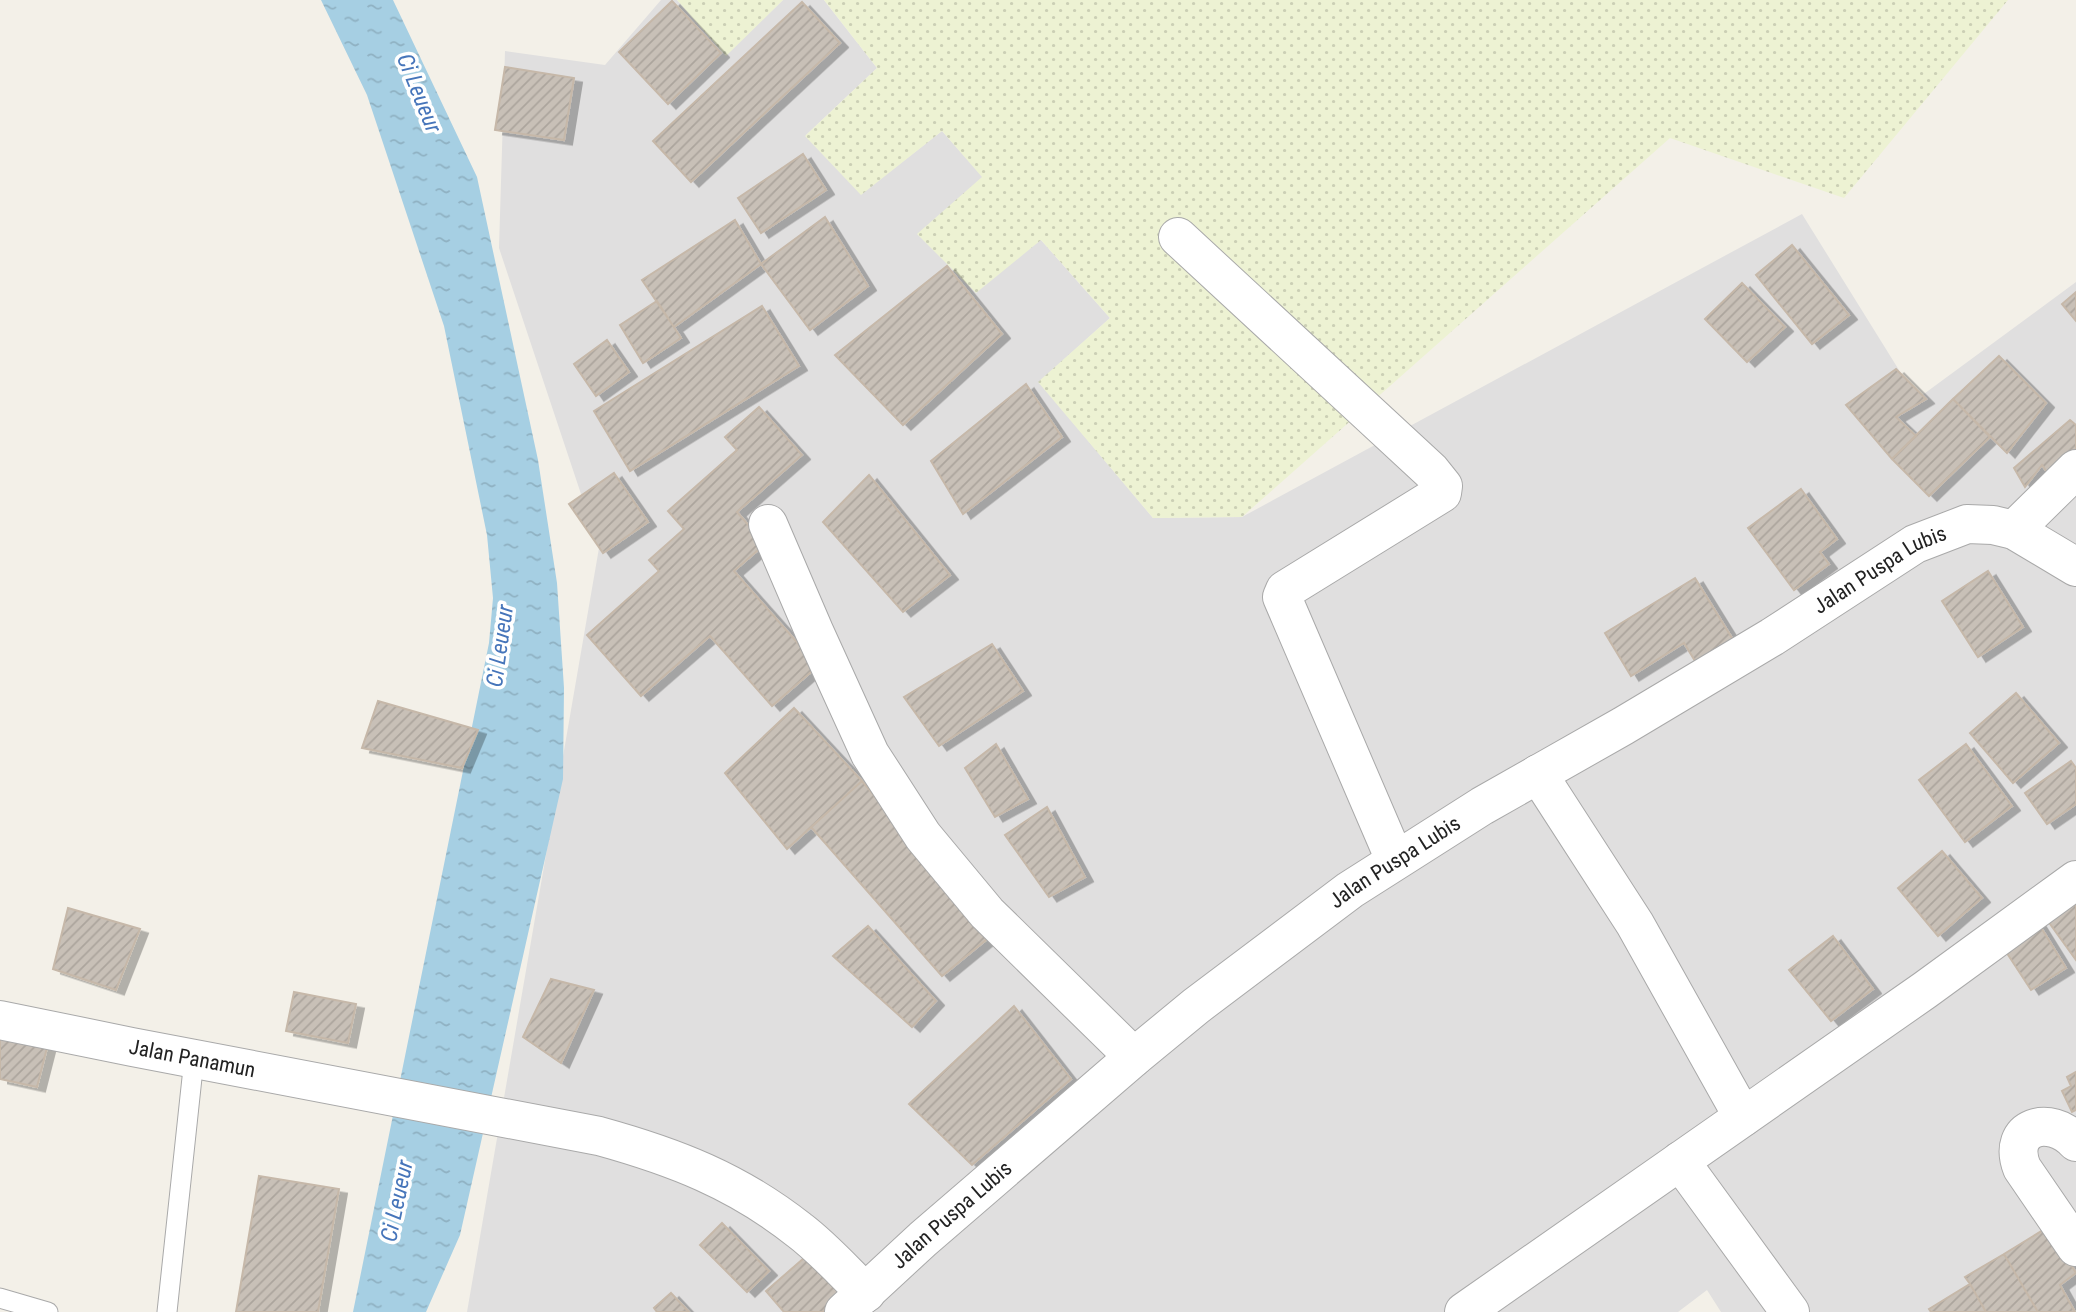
<svg xmlns="http://www.w3.org/2000/svg" width="2076" height="1312" viewBox="0 0 2076 1312" font-family="'Roboto Condensed',sans-serif">
<style>
.residential{fill:#e0dfdf}
.farmland{fill:url(#farmland-dots)}
.water{fill:url(#water-ripples)}
.building{fill:url(#building-hatch);stroke:#c6b8a9;stroke-width:2;filter:url(#shadow)}
.lines{fill:none;stroke-linecap:round;stroke-linejoin:round}
.lane-casing{stroke:#a9a9a9;stroke-width:21}
.street-casing{stroke:#a9a9a9;stroke-width:40}
.lane{stroke:#fff;stroke-width:19}
.street{stroke:#fff;stroke-width:38}
.labels{text-anchor:middle;dominant-baseline:central;stroke-width:7;stroke-linejoin:round;paint-order:stroke}
.street-label{font-size:21px;fill:#222;stroke:#fff}
.water-label{font-size:23px;font-style:italic;fill:#4675ba;stroke:#fff}
</style>
<defs>
<pattern id="farmland-dots" width="8" height="8" patternUnits="userSpaceOnUse" patternTransform="scale(1.75)"><rect width="8" height="8" fill="#edf2d3"/><path d="M2 2h.1M6 6h.1" fill="none" stroke="#cbcfb5" stroke-width="1.8" stroke-linecap="round"/></pattern>
<pattern id="water-ripples" width="26" height="14" patternUnits="userSpaceOnUse" patternTransform="scale(1.75)"><rect width="26" height="14" fill="#a6cfe3"/><path d="M2 4q2-2 4 0t4 0M15 11q2-2 4 0t4 0" fill="none" stroke="#8fb1c2"/></pattern>
<pattern id="building-hatch" width="6" height="6" patternUnits="userSpaceOnUse" patternTransform="scale(1.75)"><rect width="6" height="6" fill="#c8c0b7"/><path d="M-1 1l2-2M0 6l6-6M5 7l2-2" fill="none" stroke="#aca59d"/></pattern>
<filter id="shadow"><feDropShadow dx="8" dy="4.5" stdDeviation="0" flood-color="#0004"/></filter>
</defs>
<rect width="100%" height="100%" fill="#f3f0e8"/>
<path class="residential" d="M661 0H677L726 55 783 0H824L877 68 806 135 861 194 942 131 983 177 918 234 1040 239 1110 318 1039 382 1153 518 1242 517 1802 214 1917 399 2076 282V1312H1721L1707 1290 1678 1312H467L599 548 499 248 505 51 605 65Z"/>
<path class="farmland" d="M677 0H783L726 56Z
M824 0H2008L1844 198 1670 138 1242 517 1153 518 1038 382 1110 318 1041 240 976 293 917 234 982 177 942 131 861 195 805 136 877 68Z"/>
<path class="water" d="M321 0H393L477 177 538 460 557 583 564 688 563 779 460 1235 426 1312H353L489 643 493 598 487 535 444 326 367 95Z"/>
<path class="building" d="M672 1 721 53 668 104 619 52Z
M802 2 840 43 691 182 653 141Z
M505 67 574 78 564 140 495 130Z
M803 154 826 190 761 233 738 198Z
M825 217 868 286 810 330 761 264Z
M735 220 761 264 674 327 642 280Z
M1792 245 1849 315 1812 344 1756 275Z
M947 266 1002 334 903 425 835 355Z
M1742 283 1785 327 1747 362 1705 319Z
M2076 292V321L2062 304Z
M657 301 681 338 643 363 620 325Z
M762 306 799 366 630 471 594 411Z
M607 340 629 372 596 396 574 364Z
M1999 356 2046 403 2007 453 1953 399Z
M1896 369 1926 399 1896 417 1916 436 1892 459 1846 405Z
M1026 384 1062 437 963 514 931 461Z
M1953 399 1990 437 1929 496 1892 459Z
M759 407 802 455 737 512 765 544 734 571 818 666 772 706 710 636 641 696 587 635 659 571 649 560 684 529 668 511 737 450 725 437Z
M2070 420 2076 425V455L2053 481 2042 465 2025 487 2014 468Z
M614 473 648 522 603 553 569 504Z
M869 475 950 575 903 612 823 522Z
M1801 489 1837 539 1820 552 1829 564 1794 590 1748 528Z
M1988 571 2023 627 1978 657 1942 601Z
M1695 578 1740 651 1703 674 1684 643 1631 676 1605 633Z
M992 644 1023 691 939 746 904 697Z
M2016 693 2059 743 2013 783 1970 733Z
M378 701 478 730 462 768 362 748Z
M794 708 862 781 787 849 725 773Z
M996 744 1028 799 995 817 965 768Z
M1966 744 2012 806 1965 842 1919 780Z
M2071 761 2076 768V804L2047 824 2025 793Z
M862 781 992 935 942 976 811 827Z
M1047 807 1085 877 1049 897 1005 835Z
M1942 851 1982 898 1938 936 1898 888Z
M2076 894V960L2045 917Z
M68 908 140 929 116 990 53 969Z
M2037 921 2066 968 2031 990 2001 944Z
M868 926 936 1001 912 1027 833 956Z
M1833 936 1873 989 1831 1021 1789 970Z
M551 979 594 990 561 1063 523 1037Z
M294 992 356 1004 348 1043 286 1031Z
M1014 1006 1071 1079 972 1165 909 1104Z
M0 1029 49 1040 37 1087 0 1079Z
M2076 1072V1110L2072 1112 2062 1091 2071 1086 2067 1077Z
M259 1176 339 1189 318 1312H236Z
M722 1223 769 1271 747 1292 700 1245Z
M2048 1227 2076 1273 2060 1285 2075 1312H2038L2004 1254Z
M811 1252 846 1293 823 1312H784L766 1291Z
M2004 1254 2038 1312H1986L1970 1284 1965 1277Z
M1970 1284 1986 1312H1931L1929 1309Z
M671 1293 689 1312H657L654 1308Z"/>
<g class="lines">
<defs>
<path id="lane" d="M0 1298 48 1312
M167 1312 194 1059"/>
<g id="street">
<path d="M1178 237 1431 471 1443 486 1442 493 1285 590 1282 597 1395 860"/>
<path d="M768 524 814 631 870 754 923 836 987 913 1134 1057"/>
<path d="M2014 530 2076 469"/>
<path d="M1538 774 1635 924 1743 1117"/>
<path id="s1" d="M0 1020 132 1047 599 1136C675 1157 737 1181 799 1230 823 1248 844 1272 866 1293"/>
<path d="M2076 1142C2050 1114 2006 1126 2022 1168L2076 1247"/>
<path d="M1680 1161 1790 1312"/>
<path id="s2" d="M844 1312 923 1239 1134 1057 1196 1006 1350 890 1482 806 1623 726 1772 637 1915 544 1967 524 1993 525 2014 530 2076 567"/>
<path d="M1464 1312 1925 990 2076 880"/>
</g>
</defs>
<use href="#lane" class="lane-casing"/>
<use href="#street" class="street-casing"/>
<use href="#lane" class="lane"/>
<use href="#street" class="street"/>
</g>
<g class="labels">
<g class="street-label">
<text stroke="none"><textPath href="#s2" startOffset="1279">Jalan Puspa Lubis</textPath></text>
<text stroke="none"><textPath href="#s2" startOffset="712">Jalan Puspa Lubis</textPath></text>
<text stroke="none"><textPath href="#s1" startOffset="196">Jalan Panamun</textPath></text>
<text stroke="none"><textPath href="#s2" startOffset="145">Jalan Puspa Lubis</textPath></text>
</g>
<g class="water-label">
<text transform="translate(419 93) rotate(68)">Ci Leueur</text>
<text transform="translate(500 646) rotate(-82)">Ci Leueur</text>
<text transform="translate(397 1201) rotate(-78)">Ci Leueur</text>
</g>
</g>
</svg>
